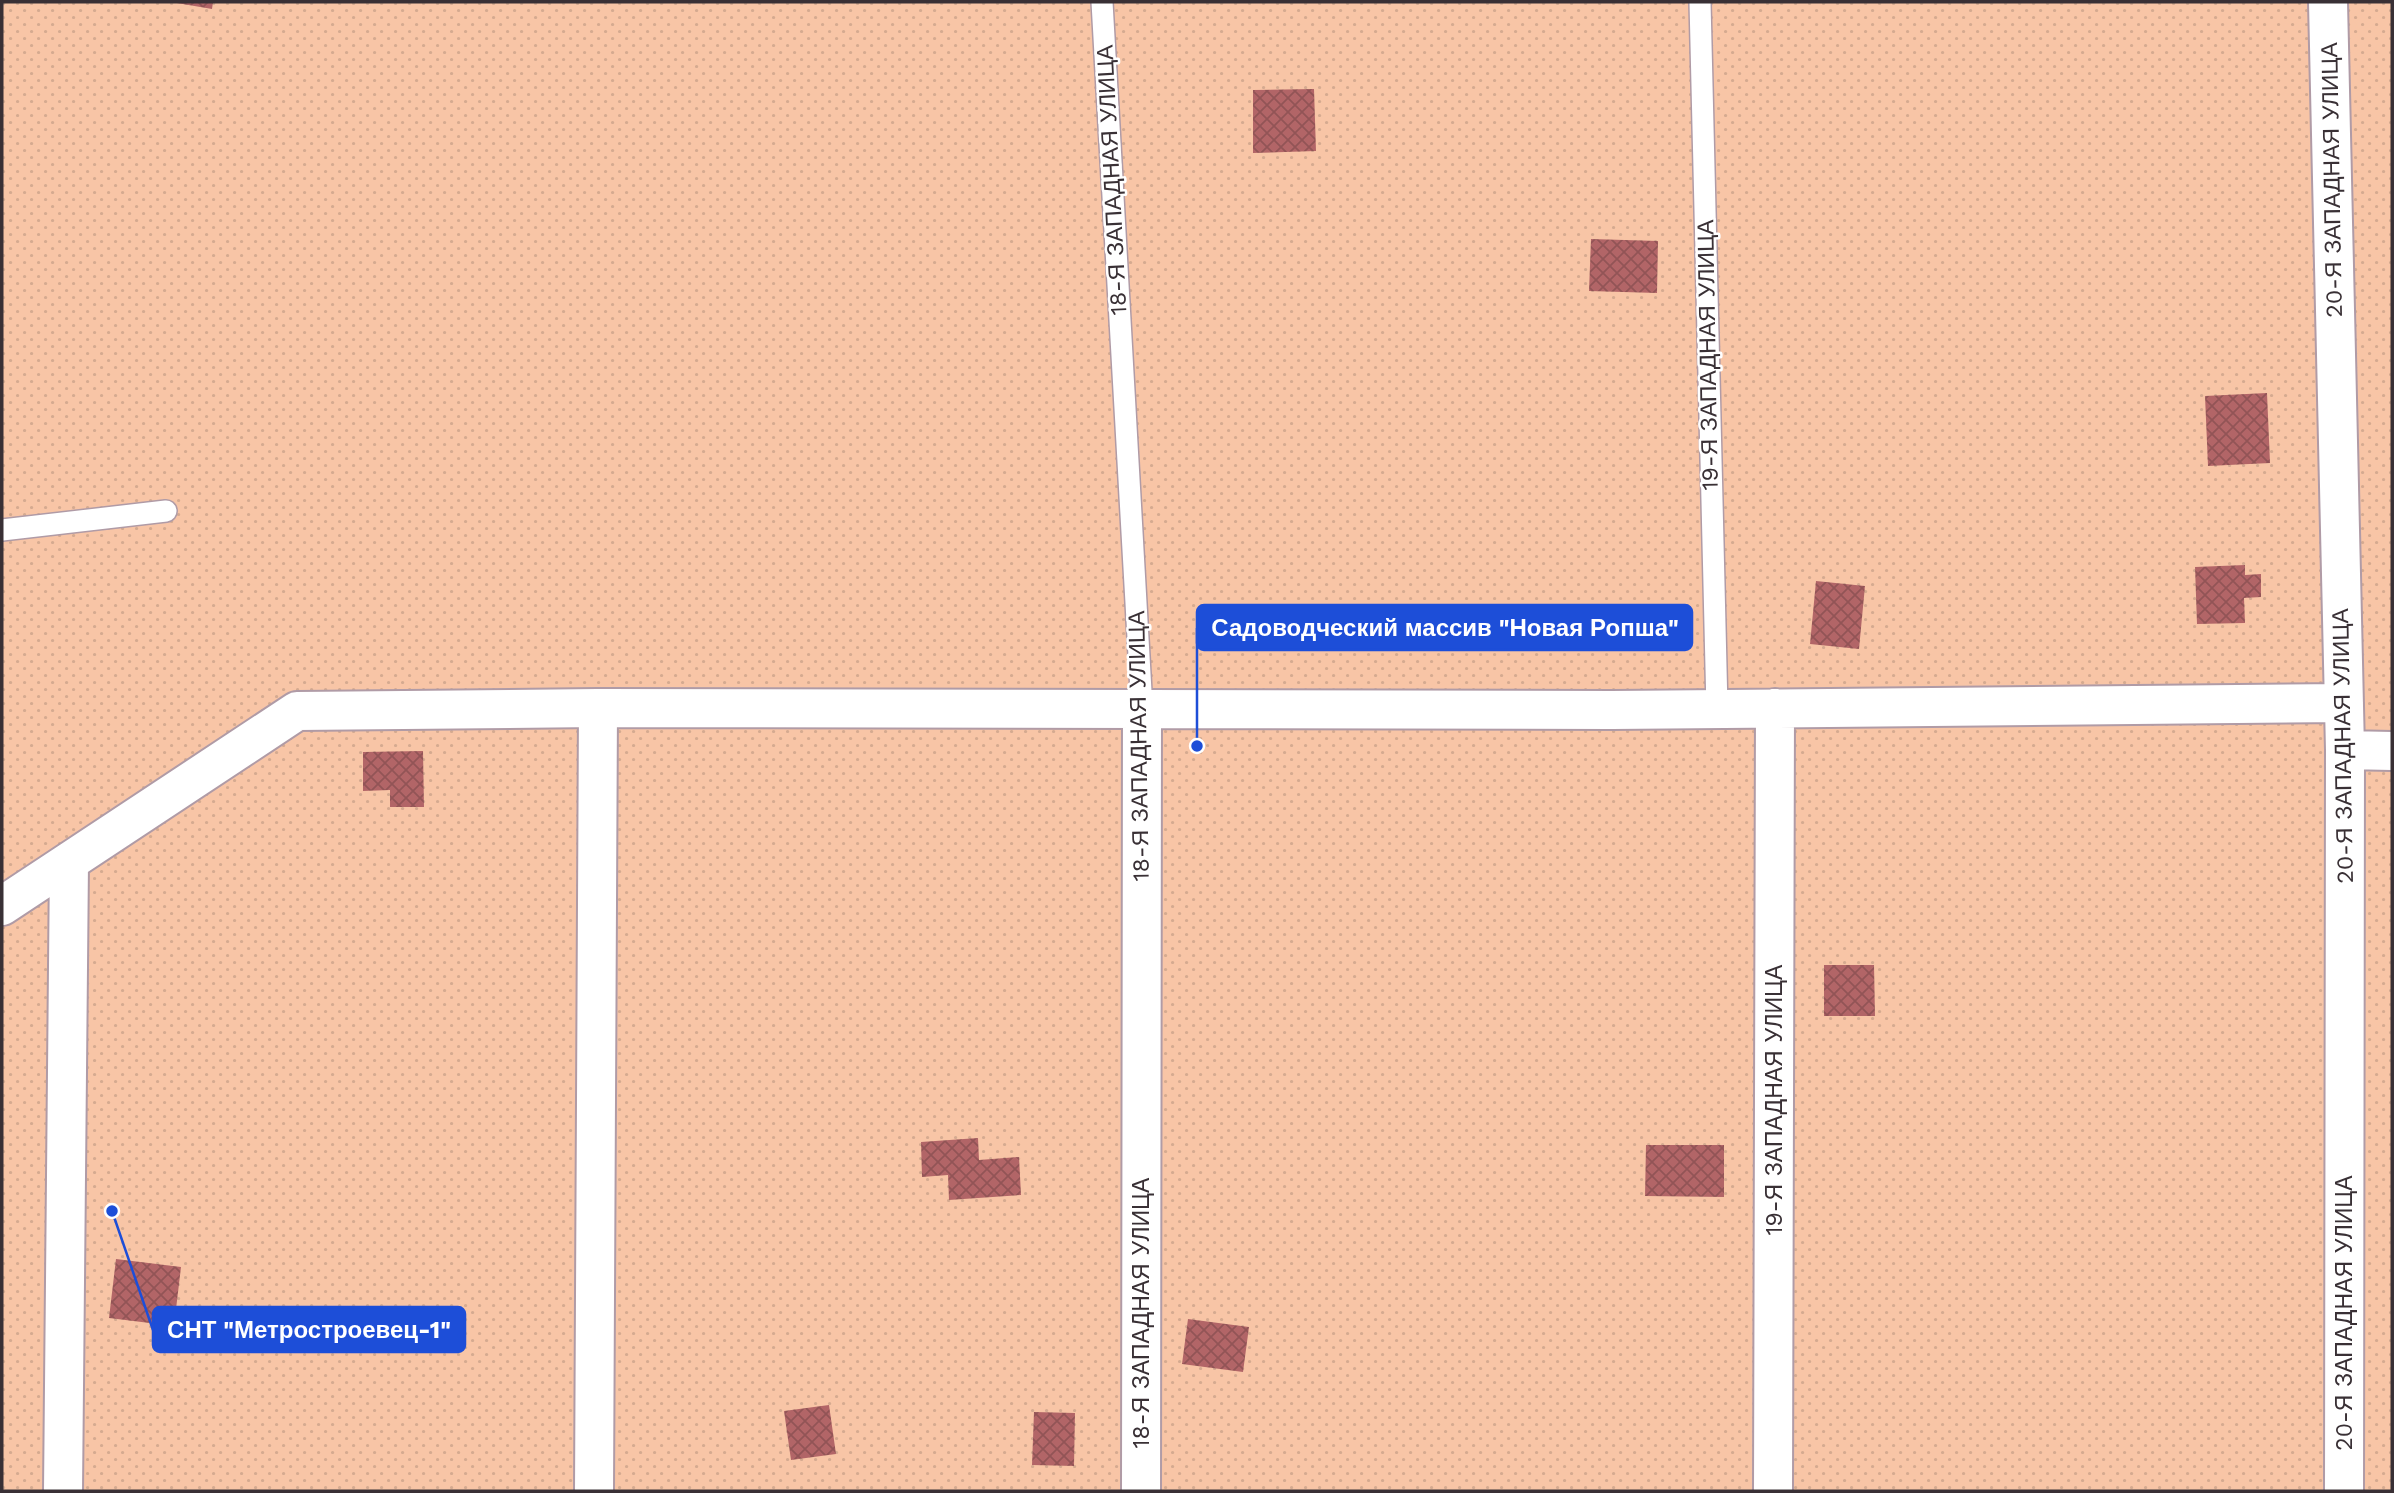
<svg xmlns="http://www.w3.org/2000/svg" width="2394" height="1493" viewBox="0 0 2394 1493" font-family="'Work Sans',sans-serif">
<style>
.garden{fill:url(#garden-dots)}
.building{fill:url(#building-cross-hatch)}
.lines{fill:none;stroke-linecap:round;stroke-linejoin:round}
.lane-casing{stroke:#b09ba6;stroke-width:24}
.street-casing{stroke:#b09ba6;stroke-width:42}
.lane{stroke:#fff;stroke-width:21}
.street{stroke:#fff;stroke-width:38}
.labels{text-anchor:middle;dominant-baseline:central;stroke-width:5;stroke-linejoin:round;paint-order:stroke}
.street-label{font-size:23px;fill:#393035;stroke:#fff}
.leader{fill:none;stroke:#1d4ed8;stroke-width:2.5}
.callout-dot{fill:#1d4ed8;stroke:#fff;stroke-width:2.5}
.callout{fill:#1d4ed8;stroke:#1d4ed8;stroke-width:2.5}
.callout-label{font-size:24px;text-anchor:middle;font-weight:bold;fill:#fff}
</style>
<defs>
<pattern id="garden-dots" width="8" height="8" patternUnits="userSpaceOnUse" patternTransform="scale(1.75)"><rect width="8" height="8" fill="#f8c5a6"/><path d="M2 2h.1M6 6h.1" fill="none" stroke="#d5aa90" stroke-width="1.8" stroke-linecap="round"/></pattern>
<pattern id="building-cross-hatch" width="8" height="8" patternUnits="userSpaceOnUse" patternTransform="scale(1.75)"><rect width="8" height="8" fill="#b26567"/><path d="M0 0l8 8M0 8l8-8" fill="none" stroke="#925456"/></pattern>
</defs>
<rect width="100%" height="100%" fill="#fdf3f8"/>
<path class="garden" d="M2 2H2392V1491H2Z"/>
<path class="building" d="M171 2H213L212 9Z
M1314 89 1316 151 1253 153V90Z
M1591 239 1658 241 1657 293 1589 291Z
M2267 393 2270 463 2208 466 2205 396Z
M2245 565V575L2261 574V597L2244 598 2245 623 2197 624 2195 567Z
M1816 581 1865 586 1859 649 1810 644Z
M423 751 424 807H390V790L363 791V752Z
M1824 965H1874L1875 1016H1824Z
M978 1138 979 1160 1019 1157 1021 1195 949 1200 948 1175 922 1177 921 1142Z
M1646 1145H1724V1197L1645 1196Z
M116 1259 181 1267 174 1326 109 1318Z
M1188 1319 1249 1327 1243 1372 1182 1364Z
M829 1405 836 1454 791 1460 784 1411Z
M1034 1412 1075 1413 1074 1466 1032 1465Z"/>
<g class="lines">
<defs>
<path id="lane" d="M1102 2 1142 709
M1700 2 1717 709
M2 530 166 511"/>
<path id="street" d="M2328 2 2345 750 2344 1491
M2345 750 2392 751
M2 906 297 711 598 708 1612 710 2344 703
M63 1491 69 862
M594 1491 598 708
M1141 1491 1142 709
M1773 1491 1775 708"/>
</defs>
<use href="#lane" class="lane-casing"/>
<use href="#street" class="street-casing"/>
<use href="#lane" class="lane"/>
<use href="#street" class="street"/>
</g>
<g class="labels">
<g class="street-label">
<text transform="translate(1112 180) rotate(-93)">18-Я ЗАПАДНАЯ УЛИЦА</text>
<text transform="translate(2332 180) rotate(-91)">20-Я ЗАПАДНАЯ УЛИЦА</text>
<text transform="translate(1708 355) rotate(-91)">19-Я ЗАПАДНАЯ УЛИЦА</text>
<text transform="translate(1139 746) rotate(-91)">18-Я ЗАПАДНАЯ УЛИЦА</text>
<text transform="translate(2343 746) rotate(-91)">20-Я ЗАПАДНАЯ УЛИЦА</text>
<text transform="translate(1774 1100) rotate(-90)">19-Я ЗАПАДНАЯ УЛИЦА</text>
<text transform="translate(1141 1313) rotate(-90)">18-Я ЗАПАДНАЯ УЛИЦА</text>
<text transform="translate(2344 1313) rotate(-90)">20-Я ЗАПАДНАЯ УЛИЦА</text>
</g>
</g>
<path class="leader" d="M1197 746L1197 628M112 1211L153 1330"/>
<g class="callout-dot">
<circle cx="1197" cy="746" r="7"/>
<circle cx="112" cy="1211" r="7"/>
</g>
<g class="callout">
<rect x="1197" y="605" width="495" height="45" rx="7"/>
<rect x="153" y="1307" width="312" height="45" rx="7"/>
</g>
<g class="callout-label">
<text x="1445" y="636">Садоводческий массив "Новая Ропша"</text>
<text x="309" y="1338">СНТ "Метростроевец-1"</text>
</g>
<rect width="2394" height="1493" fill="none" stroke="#393035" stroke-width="7"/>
</svg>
